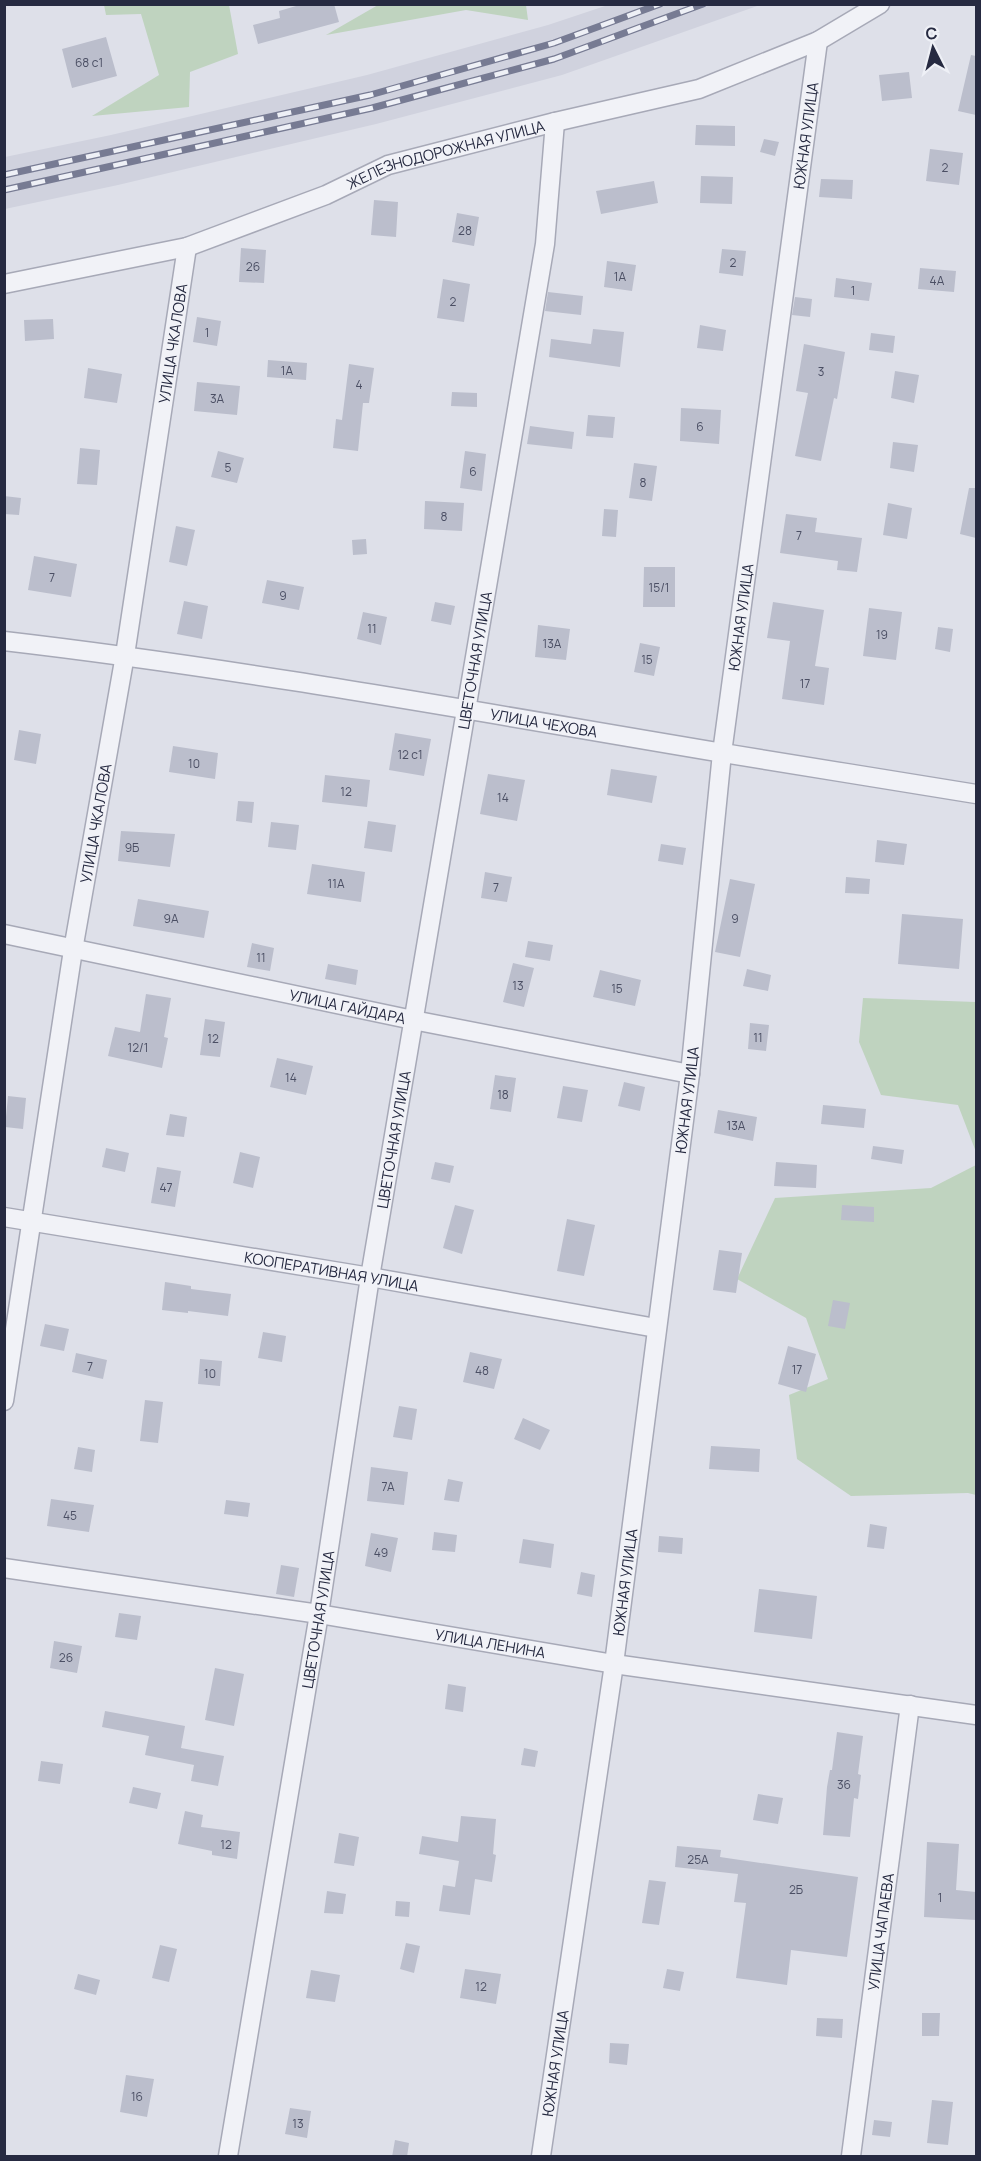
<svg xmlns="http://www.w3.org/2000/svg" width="981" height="2161" viewBox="0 0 981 2161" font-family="Manrope,sans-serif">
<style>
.built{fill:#d0d2de}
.green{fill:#bfd3bf}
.building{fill:#bbbecc}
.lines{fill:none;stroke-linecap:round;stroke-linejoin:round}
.minor-casing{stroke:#a7a9b7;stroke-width:21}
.minor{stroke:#f1f2f7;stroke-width:18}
.rail-casing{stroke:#777b93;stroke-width:7}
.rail{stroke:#eef0f6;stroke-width:4.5;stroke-dasharray:14;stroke-linecap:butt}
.labels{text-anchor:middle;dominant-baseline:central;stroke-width:5;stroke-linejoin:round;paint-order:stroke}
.number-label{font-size:12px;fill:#4b4f64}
.street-label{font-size:15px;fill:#262a41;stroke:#eef0f6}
</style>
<rect width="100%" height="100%" fill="#dee0e9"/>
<path class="built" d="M608 5H760L562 75 376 124 118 185 5 209V157L111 135 367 75 548 25Z"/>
<path class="green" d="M104 5H229L238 54 190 72 189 107 92 116 159 75 141 14 106 15Z
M378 5H526L528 20 466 10 326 35Z
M863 998 976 1002V1152L958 1105 881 1095 859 1042Z
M976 1165V1495L968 1493 851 1496 797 1459 789 1395 828 1379 806 1318 737 1279 775 1198 931 1188Z"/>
<path class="building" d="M303 4H334L339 22 258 44 253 25 280 18 279 11Z
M106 37 117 76 72 88 62 49Z
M971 55 976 56V115L958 111Z
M909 72 912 98 882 101 879 75Z
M696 125 735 126V146L695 145Z
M764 139 779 142 775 156 760 152Z
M930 149 963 153 959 185 926 181Z
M701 176 733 177 732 204 700 203Z
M821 179 853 180 852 199 819 197Z
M654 181 658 203 601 214 596 191Z
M374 200 398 202 396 237 371 235Z
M457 213 479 217 474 246 452 242Z
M241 248 266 250 264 283 239 282Z
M722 249 746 251 743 276 719 273Z
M607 261 636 265 632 291 604 287Z
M920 268 956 271 954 292 918 289Z
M836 278 872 283 869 301 834 297Z
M443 279 470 284 464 322 437 318Z
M548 292 583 296 581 315 545 311Z
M795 297 812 299 810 317 792 315Z
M197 317 221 321 217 346 193 342Z
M53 319 54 339 25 341 24 320Z
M700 325 726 330 723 351 697 348Z
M593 329 624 332 620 367 549 357 551 339 591 344Z
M871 333 895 336 893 353 869 350Z
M804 344 845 352 837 399 834 398 821 461 795 456 808 393 796 391Z
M268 360 307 363 306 380 267 377Z
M349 364 374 368 369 403H363L358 451 333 448 336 419 342 420Z
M88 368 122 374 117 403 84 398Z
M895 371 919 375 914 403 891 398Z
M197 382 240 386 237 415 194 411Z
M452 392 477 393V407L451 406Z
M681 408 721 410 719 444 680 441Z
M588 415 615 417 613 438 586 436Z
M530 426 574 432 572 449 527 444Z
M893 442 918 445 914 472 890 468Z
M80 448 100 450 97 485 77 484Z
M218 451 244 458 237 483 211 477Z
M465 451 486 454 482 491 460 488Z
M634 463 657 466 652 501 629 498Z
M969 488H976V538L960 534Z
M4 496 21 498 19 515 4 514Z
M425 501 464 503 462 531 424 529Z
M888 503 912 508 907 539 883 535Z
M604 509 618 510 616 537 602 536Z
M786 514 817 518 815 532 862 538 857 572 837 570 838 561 780 553Z
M176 526 195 530 187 566 169 562Z
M366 539 367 554 353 555 352 540Z
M34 556 77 564 71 597 28 590Z
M644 567H675V607H643Z
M267 580 304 587 299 610 262 603Z
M184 601 208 606 202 639 177 634Z
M435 602 455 606 451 625 431 621Z
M773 602 824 610 815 666 829 668 824 705 782 699 790 641 767 638Z
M869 608 902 612 896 660 863 656Z
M363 612 387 617 381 645 357 639Z
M538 625 570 629 566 660 535 657Z
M938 627 953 629 950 652 935 649Z
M640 643 660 647 654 676 634 672Z
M19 730 41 734 36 764 14 760Z
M395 733 431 739 424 776 389 770Z
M173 746 218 753 215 779 169 772Z
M611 769 657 776 652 803 607 795Z
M488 774 525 780 517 821 480 814Z
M325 775 370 780 367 807 322 802Z
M238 801 254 802 252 823 236 821Z
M368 821 396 825 392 852 364 848Z
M271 822 299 825 296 850 268 847Z
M121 831 175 834 170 867 118 861Z
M877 840 907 844 904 865 875 862Z
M661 844 686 848 683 865 658 861Z
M312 864 365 872 361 902 307 894Z
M485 872 512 877 507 902 481 898Z
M846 877 870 879 869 894 845 893Z
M730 879 755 884 740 957 715 952Z
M138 899 209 911 204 938 133 926Z
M902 914 963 919 959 969 898 964Z
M528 941 553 945 550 961 525 957Z
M252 943 274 948 270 971 247 967Z
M513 963 534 968 524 1007 503 1002Z
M328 964 358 970 356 985 325 979Z
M747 969 771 975 768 991 743 986Z
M600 970 641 980 635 1006 593 997Z
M146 994 171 998 164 1037 168 1038 162 1068 108 1056 115 1027 140 1032Z
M205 1019 225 1022 220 1057 200 1055Z
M750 1023 769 1025 766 1051 748 1049Z
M277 1058 313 1066 306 1095 270 1087Z
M495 1075 516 1078 511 1112 490 1109Z
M624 1082 645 1087 640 1111 618 1106Z
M563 1086 588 1090 582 1122 557 1118Z
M8 1096 26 1098 23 1129 5 1127Z
M823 1105 866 1109 864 1128 821 1124Z
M718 1110 757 1117 753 1141 714 1133Z
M170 1114 187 1117 184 1137 166 1135Z
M873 1146 904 1150 902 1164 871 1159Z
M106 1148 129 1153 125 1172 102 1167Z
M240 1152 260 1157 253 1188 233 1183Z
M435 1162 454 1166 450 1183 431 1179Z
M776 1162 817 1165 816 1188 774 1186Z
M157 1167 181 1171 175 1207 151 1203Z
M455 1205 474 1210 462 1254 443 1248Z
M842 1205 874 1207V1222L841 1220Z
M567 1219 595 1225 584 1276 557 1271Z
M719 1250 742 1253 736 1293 713 1290Z
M165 1282 191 1286V1289L231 1294 228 1316 188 1311V1313L162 1310Z
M833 1300 850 1303 845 1329 828 1326Z
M45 1324 69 1329 64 1351 40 1346Z
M263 1332 286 1336 282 1362 258 1358Z
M788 1346 816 1354 806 1392 778 1384Z
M470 1352 502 1359 494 1389 463 1382Z
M76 1353 107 1360 103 1379 72 1372Z
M200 1359 222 1361 220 1386 198 1384Z
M145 1400 163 1402 158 1443 140 1441Z
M399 1406 417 1409 412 1440 393 1437Z
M523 1418 550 1430 540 1450 514 1439Z
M711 1446 760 1449 759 1472 709 1469Z
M78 1447 95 1450 92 1472 74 1469Z
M371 1467 408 1472 404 1505 367 1501Z
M448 1479 463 1482 459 1502 444 1500Z
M51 1499 94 1505 89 1532 47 1526Z
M226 1500 250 1503 248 1517 224 1514Z
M870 1524 887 1527 884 1549 867 1547Z
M434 1532 457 1535 455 1552 432 1550Z
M371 1533 398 1538 391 1572 365 1566Z
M659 1536 683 1538 682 1554 658 1552Z
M523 1539 554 1544 551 1568 519 1563Z
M281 1565 299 1568 294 1597 276 1594Z
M581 1572 595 1575 592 1597 577 1594Z
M759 1589 817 1596 812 1639 754 1632Z
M119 1613 141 1616 137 1640 115 1637Z
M54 1641 82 1646 77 1673 50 1668Z
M215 1668 244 1674 234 1726 205 1720Z
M448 1684 466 1687 463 1712 445 1709Z
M105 1711 185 1726 181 1748 224 1756 218 1786 191 1781 194 1765 145 1755 149 1736 102 1727Z
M837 1732 863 1736 858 1774 861 1775 858 1799 854 1798 850 1837 823 1835 827 1787 830 1770H832Z
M524 1748 538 1751 535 1767 521 1765Z
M41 1761 63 1764 60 1784 38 1781Z
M133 1787 161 1793 157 1809 129 1803Z
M758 1794 783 1798 778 1824 753 1820Z
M185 1811 203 1815 201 1827 240 1832 237 1859 212 1855V1851L178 1844Z
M461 1816 496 1819 493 1854 496 1855 492 1882 475 1879 470 1915 439 1911 443 1885 455 1887 459 1861 419 1854 422 1836 458 1842Z
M339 1833 359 1837 354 1866 334 1863Z
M927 1842 959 1844 956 1890 976 1892V1920L924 1917Z
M677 1846 721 1850 720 1857 858 1877 847 1957 791 1950 787 1985 736 1978 746 1903 734 1902 738 1874 675 1867Z
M649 1880 666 1882 659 1925 642 1923Z
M327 1891 346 1894 343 1914 324 1913Z
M396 1901 410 1902 409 1917 395 1916Z
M406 1943 420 1946 414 1973 400 1969Z
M160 1945 177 1949 169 1982 152 1978Z
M465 1969 501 1974 496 2004 460 1998Z
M667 1969 684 1972 680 1991 663 1988Z
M311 1970 340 1975 335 2002 306 1998Z
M78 1974 100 1980 96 1995 74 1989Z
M922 2013H940L939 2036H922Z
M817 2018 843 2019 842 2038 816 2036Z
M610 2043 629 2044 627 2065 609 2063Z
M126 2075 154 2079 147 2117 120 2112Z
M932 2100 953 2102 948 2145 927 2143Z
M290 2108 311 2111 307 2138 285 2134Z
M874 2120 892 2122 890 2137 872 2135Z
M395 2140 409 2143 407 2157H392Z"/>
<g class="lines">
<defs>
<g id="minor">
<path id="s1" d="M4 284 187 247 326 195 388 165 555 122 699 89 818 41 880 4"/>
<path id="s2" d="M4 641C245 669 484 713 723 753 807 767 892 780 976 794"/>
<path id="s3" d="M4 934 413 1020 690 1074"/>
<path id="s4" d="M4 1217 370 1277 656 1328"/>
<path id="s5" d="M4 1401 73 950 125 655 187 247"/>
<path id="s6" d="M4 1568 319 1614 614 1664 976 1715"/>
<path id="s7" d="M228 2156 319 1614 370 1277 545 244 555 122"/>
<path id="s8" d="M541 2156 614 1664 690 1074 722 753 818 41"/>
<path id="s9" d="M851 2156 910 1705"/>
</g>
</defs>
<use href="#minor" class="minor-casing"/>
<use href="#minor" class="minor"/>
<defs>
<path id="rail" d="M4 175 370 95 554 43 660 4
M4 190 372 108 554 59 703 4"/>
</defs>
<use href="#rail" class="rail-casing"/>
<use href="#rail" class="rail"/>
</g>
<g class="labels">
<g class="number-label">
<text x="89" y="62">68 с1</text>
<text x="945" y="167">2</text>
<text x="465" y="230">28</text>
<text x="733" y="262">2</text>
<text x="253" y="266">26</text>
<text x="620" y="276">1А</text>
<text x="937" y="280">4А</text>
<text x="853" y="290">1</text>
<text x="453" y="301">2</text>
<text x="207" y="332">1</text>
<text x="287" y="370">1А</text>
<text x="821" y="371">3</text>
<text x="359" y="384">4</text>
<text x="217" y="398">3А</text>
<text x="700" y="426">6</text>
<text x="228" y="467">5</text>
<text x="473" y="471">6</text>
<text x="643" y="482">8</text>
<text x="444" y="516">8</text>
<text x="799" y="535">7</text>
<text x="52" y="577">7</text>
<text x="659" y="587">15/1</text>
<text x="283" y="595">9</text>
<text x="372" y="628">11</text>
<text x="882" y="634">19</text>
<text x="552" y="643">13А</text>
<text x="647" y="659">15</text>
<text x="805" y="683">17</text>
<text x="410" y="754">12 с1</text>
<text x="194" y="763">10</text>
<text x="346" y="791">12</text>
<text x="503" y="797">14</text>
<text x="132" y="847">9Б</text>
<text x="336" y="883">11А</text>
<text x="496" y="887">7</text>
<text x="171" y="918">9А</text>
<text x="735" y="918">9</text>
<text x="261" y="957">11</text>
<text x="518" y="985">13</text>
<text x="617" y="988">15</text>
<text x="758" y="1037">11</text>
<text x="213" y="1038">12</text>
<text x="138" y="1047">12/1</text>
<text x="291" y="1077">14</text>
<text x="503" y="1094">18</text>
<text x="736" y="1125">13А</text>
<text x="166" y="1187">47</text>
<text x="90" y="1366">7</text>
<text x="797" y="1369">17</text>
<text x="482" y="1370">48</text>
<text x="210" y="1373">10</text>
<text x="388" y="1486">7А</text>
<text x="70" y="1515">45</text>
<text x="381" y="1552">49</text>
<text x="66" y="1657">26</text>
<text x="844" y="1784">36</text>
<text x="226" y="1844">12</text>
<text x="698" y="1859">25А</text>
<text x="796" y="1889">2Б</text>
<text x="940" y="1897">1</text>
<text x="481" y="1986">12</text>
<text x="137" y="2096">16</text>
<text x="298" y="2123">13</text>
</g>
<g class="street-label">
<text stroke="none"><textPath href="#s8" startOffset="2038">ЮЖНАЯ УЛИЦА</textPath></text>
<text stroke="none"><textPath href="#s1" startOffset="462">ЖЕЛЕЗНОДОРОЖНАЯ УЛИЦА</textPath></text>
<text stroke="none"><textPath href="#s5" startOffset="1071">УЛИЦА ЧКАЛОВА</textPath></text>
<text stroke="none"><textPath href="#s8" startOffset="1552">ЮЖНАЯ УЛИЦА</textPath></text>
<text stroke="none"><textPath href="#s7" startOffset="1516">ЦВЕТОЧНАЯ УЛИЦА</textPath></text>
<text stroke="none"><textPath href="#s2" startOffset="546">УЛИЦА ЧЕХОВА</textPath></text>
<text stroke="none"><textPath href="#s5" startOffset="585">УЛИЦА ЧКАЛОВА</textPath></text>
<text stroke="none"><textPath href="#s3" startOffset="351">УЛИЦА ГАЙДАРА</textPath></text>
<text stroke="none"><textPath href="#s8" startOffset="1066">ЮЖНАЯ УЛИЦА</textPath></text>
<text stroke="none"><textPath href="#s7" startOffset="1030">ЦВЕТОЧНАЯ УЛИЦА</textPath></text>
<text stroke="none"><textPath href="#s4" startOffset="332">КООПЕРАТИВНАЯ УЛИЦА</textPath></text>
<text stroke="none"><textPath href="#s8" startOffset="580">ЮЖНАЯ УЛИЦА</textPath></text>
<text stroke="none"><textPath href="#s7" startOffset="544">ЦВЕТОЧНАЯ УЛИЦА</textPath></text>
<text stroke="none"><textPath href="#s6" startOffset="492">УЛИЦА ЛЕНИНА</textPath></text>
<text stroke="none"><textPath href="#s9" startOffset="226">УЛИЦА ЧАПАЕВА</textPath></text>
<text stroke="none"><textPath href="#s8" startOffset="94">ЮЖНАЯ УЛИЦА</textPath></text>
</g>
</g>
<rect width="981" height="2161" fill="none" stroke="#262a41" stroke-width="12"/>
<g transform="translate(933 48) rotate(354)" stroke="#eef0f6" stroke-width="4.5" paint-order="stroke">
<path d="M0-4.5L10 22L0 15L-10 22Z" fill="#262a41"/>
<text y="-9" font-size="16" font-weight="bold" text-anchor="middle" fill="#262a41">С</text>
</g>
</svg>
